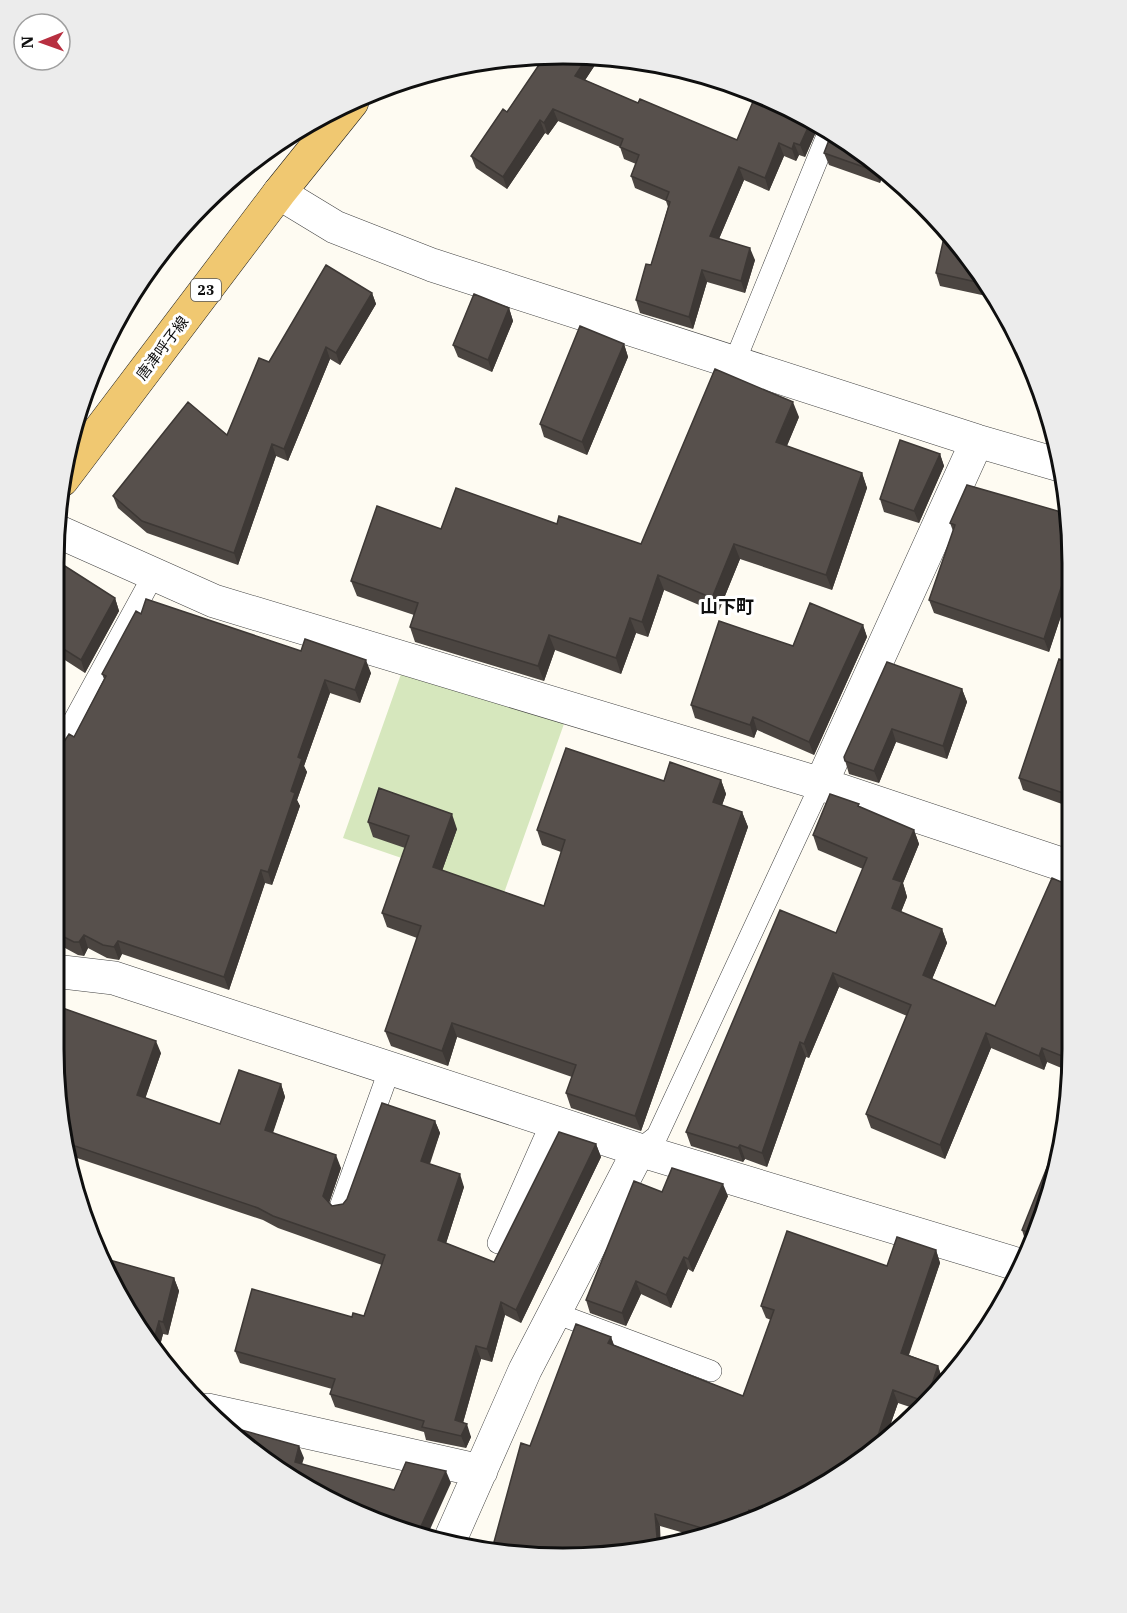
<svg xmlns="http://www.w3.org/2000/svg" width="1127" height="1613" viewBox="0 0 1127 1613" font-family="'IBM Plex Serif','Noto Sans JP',serif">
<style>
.green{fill:#d6e7bd}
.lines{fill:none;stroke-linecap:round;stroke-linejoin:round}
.lane-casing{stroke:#424242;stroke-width:22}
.street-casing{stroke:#424242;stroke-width:34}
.primary-casing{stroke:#202020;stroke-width:34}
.lane{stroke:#fff;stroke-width:21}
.street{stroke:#fff;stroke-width:33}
.primary{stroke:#f0c871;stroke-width:33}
.wall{fill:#4b4541}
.shaded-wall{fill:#3d3835}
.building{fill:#57504c;stroke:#3d3835;stroke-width:1.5}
.labels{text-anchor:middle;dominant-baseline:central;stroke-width:6;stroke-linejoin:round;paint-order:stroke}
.shield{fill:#fff;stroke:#575757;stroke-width:1.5}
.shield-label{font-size:14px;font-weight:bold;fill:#0f0f0f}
.street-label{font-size:15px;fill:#0f0f0f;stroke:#fff}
.quarter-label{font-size:18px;font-weight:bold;fill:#0f0f0f;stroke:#fff}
.rim{fill:none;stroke:#0f0f0f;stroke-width:3}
</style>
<rect width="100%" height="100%" fill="#fefbf2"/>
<path class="green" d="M401 674 565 721 504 893 343 838Z"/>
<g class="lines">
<defs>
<path id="lane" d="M735 361 829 131
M54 757 154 574
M639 1150 657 1136 821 784
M340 1207 390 1068
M498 1243 552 1121
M555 1313 711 1371"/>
<path id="street" d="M279 193 335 227 432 265 977 441 1063 466
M57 531 214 601 821 784 1073 868
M821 784 977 441
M54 971 114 978 639 1150 1023 1266
M208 1410 481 1471
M449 1542 525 1370 639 1150"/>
<path id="primary" d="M62 480 279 193 352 102"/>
</defs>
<use href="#lane" class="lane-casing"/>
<use href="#street" class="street-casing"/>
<use href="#primary" class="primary-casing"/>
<use href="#lane" class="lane"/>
<use href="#street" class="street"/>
<use href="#primary" class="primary"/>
</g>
<path class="wall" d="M564 54 595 65 585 80 638 103 737 140 819 125 805 157 799 155 796 161 784 156 769 191 744 180 719 239 755 260 745 293 707 282 693 329 640 313 636 300 651 265 668 207 666 201 635 188 631 176 636 164 624 159 620 147 558 121 548 135 545 133 507 189 476 168 471 156 507 112 539 65 530 57Z
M847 140 884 171 880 183 829 165 824 153Z
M945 233 991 297 940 286 936 273Z
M372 293 376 304 340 365 330 359 288 461 276 456 238 565 147 533 118 508 113 496 227 435 269 362Z
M509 308 513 321 492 372 458 357 453 345Z
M624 344 628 357 587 455 544 437 540 424Z
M799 417 787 446 862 473 867 488 832 590 740 559 718 613 664 590 648 637 636 633 621 674 555 650 544 681 415 642 410 627 414 615 357 596 351 581 441 529 557 524 641 544Z
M940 454 944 466 919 523 884 512 880 499Z
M950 523 1073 563V582L1072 583 1049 652 934 613 929 600 953 531Z
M54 567 115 598 119 611 85 673 54 653Z
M141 614 301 651 371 673 360 703 330 693 304 766 307 772 297 800 300 806 272 885 265 883 229 990 122 954 119 960 107 958 88 948 84 956 78 955 54 942V754H56L74 737 104 679 102 674Z
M863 625 867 637 814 755 757 730 754 738 695 718 691 705 793 646Z
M1073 664V808L1023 790 1019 778Z
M962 689 967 702 947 759 896 742 879 783 849 774 844 757Z
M721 780 726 794 722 805 742 812 748 827 641 1131 571 1108 566 1093 572 1077 457 1037 448 1066 391 1046 385 1031 417 938 387 927 382 913 405 848 373 837 368 822 457 829 442 871 544 906 561 852 542 845 537 830 664 781Z
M860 807 914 830 919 844 903 883 907 897 901 912 942 929 947 943 932 979 1073 1050 1071 1072 1047 1062 1044 1070 991 1048 945 1159 871 1128 866 1114 907 1016 839 987 809 1058 806 1057 767 1167 745 1159 743 1162 691 1146 686 1132 836 933 863 869 818 850 813 835Z
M54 1050 161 1053 145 1098 220 1124 281 1084 285 1097 273 1133 341 1168 329 1203 332 1206 343 1204 435 1121 440 1133 430 1164 464 1187 446 1243 494 1262 596 1144 601 1157 521 1323 505 1315 492 1362 481 1359 463 1423 471 1437 466 1448 426 1440 424 1432 335 1407 330 1394 332 1389 240 1363 235 1351 352 1317 364 1316 382 1265 278 1228 263 1220 68 1155Z
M1063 1149 1034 1246 1026 1243 1022 1230Z
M662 1192 728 1196 693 1272 688 1269 671 1308 641 1294 626 1326 590 1313 586 1300Z
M936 1250 940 1263 909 1355 938 1366 942 1378 937 1393 922 1411 898 1403 886 1437 789 1506 698 1537 660 1526 530 1446 611 1337 614 1345 743 1396 771 1320 766 1318 761 1306Z
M174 1278 179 1291 168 1335 163 1334 158 1353 140 1332Z"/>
<path class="shaded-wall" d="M588 56 592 57 595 65 580 88 575 76Z
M553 109 558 121 548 135 544 123Z
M540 120 545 133 507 189 503 177Z
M811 121 819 125 805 157 800 145Z
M779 143 784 156 769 191 765 178Z
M794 143 799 155 796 161 792 149Z
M877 165 884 171 880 183 875 171Z
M739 167 744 180 715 248 710 236Z
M750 248 755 260 745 293 741 281Z
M702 270 707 282 693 329 689 317Z
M372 293 376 304 340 365 336 353Z
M509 308 513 321 492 372 488 360Z
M624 344 628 357 587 455 582 442Z
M326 347 330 359 288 461 284 449Z
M793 402 799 417 782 457 776 442Z
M272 444 276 456 238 565 234 553Z
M940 454 944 466 919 523 914 511Z
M862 473 867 488 832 590 826 575Z
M734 544 740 559 718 613 712 598Z
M1070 568 1073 575V582L1072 583 1049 652 1044 639 1067 570Z
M658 575 664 590 648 637 642 622Z
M115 598 119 611 85 673 81 660Z
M630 618 636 633 621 674 616 658Z
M863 625 867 637 814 755 809 742Z
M549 635 555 650 544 681 538 666Z
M366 660 371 673 360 703 355 690Z
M325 680 330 693 304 766 307 772 297 800 300 806 272 885 268 872 298 757Z
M962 689 967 702 947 759 943 746Z
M753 717 757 730 754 738 750 725Z
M892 729 896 742 879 783 874 771Z
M721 780 726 794 718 817 713 802Z
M1073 783V807L1069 795Z
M742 812 748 827 641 1131 635 1116Z
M452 814 457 829 438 882 433 867Z
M914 830 919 844 903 883 907 897 897 922 892 908 893 879Z
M261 870 265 883 229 990 224 977Z
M942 929 947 943 928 989 923 975Z
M84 935 88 948 84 956 79 942Z
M118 941 122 954 119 960 114 947Z
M833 973 839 987 809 1058 804 1044Z
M452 1023 457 1037 448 1066 442 1051Z
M986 1033 991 1048 945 1159 940 1145Z
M156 1041 161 1053 142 1108 137 1095Z
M800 1042 806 1057 767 1167 762 1153Z
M1042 1048 1047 1062 1044 1070 1039 1056Z
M281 1084 285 1097 269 1143 265 1130Z
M435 1121 440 1133 426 1173 421 1161Z
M596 1144 601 1157 521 1323 516 1310Z
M740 1145 745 1159 743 1162 738 1148Z
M336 1155 341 1168 327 1209 323 1196Z
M460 1174 464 1187 443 1253 438 1240Z
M723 1184 728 1196 693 1272 688 1259Z
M936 1250 940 1263 905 1365 901 1353Z
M684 1257 688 1269 671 1308 666 1295Z
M174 1278 179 1291 168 1335 163 1322Z
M636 1281 641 1294 626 1326 622 1313Z
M501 1302 505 1315 492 1362 487 1349Z
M159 1321 163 1334 158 1353 152 1346Z
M611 1337 615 1349 608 1343Z
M476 1346 481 1359 460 1433 455 1420Z
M938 1366 942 1378 937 1393 927 1406 926 1402Z
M893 1390 898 1403 886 1437 875 1445Z
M467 1424 471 1437 466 1448 461 1436Z
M299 1446 304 1458 299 1474 295 1462Z
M446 1471 451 1483 427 1536 418 1533Z
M749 1510 752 1519 746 1521Z
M655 1514 660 1526 661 1549H658Z"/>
<path class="building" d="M564 54 588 56 575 76 638 103 640 99 737 140 757 92 811 121 800 145 794 143 792 149 779 143 765 178 739 167 710 236 750 248 741 281 702 270 689 317 636 300 646 264 651 265 670 202 666 200 669 192 631 176 639 155 620 147 623 139 553 109 544 123 540 120 503 177 471 156 503 109 507 112 543 59 540 56Z
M832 132 847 140 877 165 875 171 824 153Z
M945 233 981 283 936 273Z
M326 265 372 293 336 353 326 347 284 449 272 444 234 553 142 521 113 496 188 402 227 435 259 358 269 362Z
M474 294 509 308 488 360 453 345Z
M580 326 624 344 582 442 540 424Z
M715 369 793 402 776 442 862 473 826 575 734 544 712 598 658 575 642 622 630 618 616 658 549 635 538 666 410 627 418 603 351 581 377 506 441 529 456 488 557 524 559 516 641 544Z
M900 440 940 454 914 511 880 499Z
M967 485 1068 514 1073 569 1070 568 1067 570 1044 639 929 600 955 525 950 523Z
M57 561 115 598 81 660 54 643V567Z
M146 599 301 651 305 639 366 660 355 690 325 680 298 757 302 759 291 791 295 793 268 872 261 870 224 977 118 941 114 947 103 945 84 935 79 942H74L54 932V754H56L69 734 74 737 106 676 102 674 136 611 141 614Z
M810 603 863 625 809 742 753 717 750 725 691 705 719 621 793 646Z
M1059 659 1073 664V783L1069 795 1019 778Z
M887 662 962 689 943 746 892 729 874 771 845 761 844 757Z
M566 748 664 781 670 762 721 780 713 802 742 812 635 1116 566 1093 576 1065 452 1023 442 1051 385 1031 421 926 382 913 409 836 368 822 379 788 452 814 433 867 544 906 565 840 537 830Z
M830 794 859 804 858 806 914 830 893 879 902 882 892 908 942 929 923 975 995 1006 1052 878 1073 887V1050L1072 1060 1042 1048 1039 1056 986 1033 940 1145 866 1114 911 1005 833 973 804 1044 800 1042 762 1153 740 1145 738 1148 686 1132 780 910 836 933 867 858 813 835Z
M54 1005 156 1041 137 1095 220 1124 239 1070 281 1084 265 1130 336 1155 323 1196 332 1206 343 1204 347 1199 382 1103 435 1121 421 1161 460 1174 438 1240 494 1262 559 1132 596 1144 516 1310 501 1302 487 1349 476 1346 455 1420 467 1424 461 1436 422 1427 424 1421 330 1394 335 1379 235 1351 252 1289 352 1317 353 1313 364 1316 385 1255 273 1216 258 1208 66 1143 54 1050Z
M1060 1135 1064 1137 1063 1149 1037 1236 1022 1230Z
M672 1168 723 1184 688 1259 684 1257 666 1295 636 1281 622 1313 586 1300 634 1181 662 1192Z
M787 1231 887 1266 897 1237 936 1250 901 1353 938 1366 926 1402 893 1390 875 1445 789 1506 764 1515 749 1510 746 1521 715 1532 655 1514 658 1549 497 1555 491 1553 521 1443 530 1446 576 1324 611 1337 608 1343 743 1396 774 1310 761 1306Z
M106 1259 174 1278 163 1322 159 1321 152 1346 140 1332Z
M220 1424 299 1446 295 1462 394 1490 406 1462 446 1471 418 1533 368 1520 228 1433Z"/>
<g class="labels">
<rect class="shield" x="191" y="279" width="30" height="22" rx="4.5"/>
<g class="shield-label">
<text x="206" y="290">23</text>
</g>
<g class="street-label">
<text transform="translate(162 348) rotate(-53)">唐津呼子線</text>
</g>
<g class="quarter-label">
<text x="727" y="606">山下町</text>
</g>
</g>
<path d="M0 0H1127V1613H0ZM563 64H563A499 499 0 0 1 1062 563V1049A499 499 0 0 1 563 1548H563A499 499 0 0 1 64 1049V563A499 499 0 0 1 563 64Z" fill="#ececec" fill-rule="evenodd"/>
<path class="rim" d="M563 64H563A499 499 0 0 1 1062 563V1049A499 499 0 0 1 563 1548H563A499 499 0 0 1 64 1049V563A499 499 0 0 1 563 64Z"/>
<g transform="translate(42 42) rotate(269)"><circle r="28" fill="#ffffff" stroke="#9f9f9f" stroke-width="1.5"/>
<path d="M0-4.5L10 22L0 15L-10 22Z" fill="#b72f40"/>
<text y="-9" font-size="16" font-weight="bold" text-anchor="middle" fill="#0f0f0f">N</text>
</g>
</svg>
